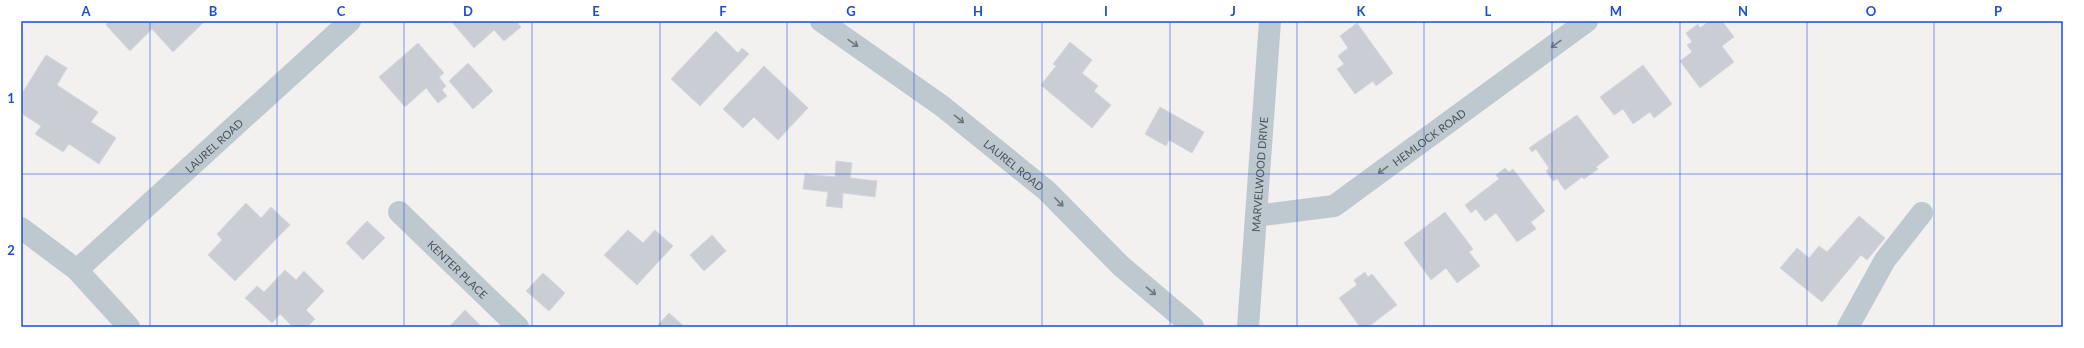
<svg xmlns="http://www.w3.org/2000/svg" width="2084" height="348" viewBox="0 0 2084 348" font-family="Lato,sans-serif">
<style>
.building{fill:#cacdd3;stroke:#d4d7dc}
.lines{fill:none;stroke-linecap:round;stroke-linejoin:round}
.minor{stroke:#bec8cf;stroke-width:22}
.oneway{stroke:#6b7780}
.grid{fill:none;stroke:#1d4ed8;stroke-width:1;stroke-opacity:0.55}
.labels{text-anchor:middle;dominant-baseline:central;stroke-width:3.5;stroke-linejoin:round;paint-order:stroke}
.street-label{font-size:11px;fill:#48545e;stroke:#fff}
.neatline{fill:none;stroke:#1d4ed8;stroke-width:1.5}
.grid-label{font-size:13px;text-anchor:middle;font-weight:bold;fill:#1d4ed8}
</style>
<rect width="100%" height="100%" fill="#f3f0f0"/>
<path class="building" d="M109 21H205L173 52 152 29 130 51 106 25Z
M451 21H516L521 27 504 41 494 30 474 48Z
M1709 21H1722L1734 37 1722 46 1734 62 1700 88 1680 61 1692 52 1687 45 1692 42 1686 33 1698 24 1700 28Z
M1357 23 1393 73 1376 86 1373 81 1355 94 1337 69 1344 64 1338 56 1348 48 1340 36Z
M716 31 738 53 742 48 749 54 700 106 671 79Z
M1070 42 1092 60 1082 73 1098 86 1094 91 1111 105 1092 128 1041 85 1056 66 1053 64Z
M418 43 444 73 439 77 446 86 442 90 447 96 438 103 426 88 405 107 379 77Z
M46 55 67 68 57 85 98 112 91 122 116 138 99 164 69 144 63 152 35 134 41 126 21 113V95Z
M468 63 493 91 473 109 449 81Z
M1643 65 1672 104 1654 118 1650 112 1633 124 1623 109 1614 115 1600 97Z
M764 66 808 108 778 140 754 117 743 128 723 109Z
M1160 107 1204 132 1192 153 1169 140 1166 146 1145 134Z
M1577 115 1609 157 1596 167 1598 169 1584 179 1582 177 1565 190 1557 179 1553 181 1546 171 1549 168 1536 149 1532 152 1529 148Z
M836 161 852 163 850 178 877 181 875 197 843 193 842 208 826 206 828 192 803 189 805 174 835 177Z
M1505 168 1509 172 1513 169 1545 211 1531 222 1536 229 1517 242 1496 213 1485 221 1476 209 1471 213 1465 205 1499 179 1496 175Z
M246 203 261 218 271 207 290 225 235 281 208 255 222 240 217 234Z
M1445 212 1473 249 1469 252 1480 266 1457 283 1446 268 1431 280 1404 243Z
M1859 216 1885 238 1867 260 1861 255 1822 302 1780 268 1797 248 1809 258 1819 246 1827 252Z
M367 221 385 238 363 260 346 243Z
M628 230 643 243 655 230 673 246 637 285 604 255Z
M712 235 726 251 704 271 690 255Z
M285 270 296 280 304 271 324 291 306 310 315 319 307 327H293L280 314 272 323 245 298 257 286 264 292Z
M1365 272 1368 277 1372 274 1397 305 1368 327H1360L1339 298 1357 285 1354 280Z
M543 273 565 293 549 311 526 291Z
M465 310 482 327H449Z
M669 313 685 327H656Z"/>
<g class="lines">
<g class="minor">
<path id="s1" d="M821 21 942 106 1047 191 1121 266 1193 327"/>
<path id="s2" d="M399 212 518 327"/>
<path id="s3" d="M1256 216 1334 206 1587 21"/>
<path d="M21 228 77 270 129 327"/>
<path id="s4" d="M77 270 350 21"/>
<path id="s5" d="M1248 327 1270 21"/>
<path d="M1848 327 1885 260 1922 213"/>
</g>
</g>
<defs><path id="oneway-shaft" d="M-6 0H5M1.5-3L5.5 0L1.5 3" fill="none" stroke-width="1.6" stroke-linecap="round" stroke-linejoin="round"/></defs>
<g class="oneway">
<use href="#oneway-shaft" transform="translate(853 43) rotate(35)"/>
<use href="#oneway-shaft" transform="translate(1556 44) rotate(144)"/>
<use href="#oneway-shaft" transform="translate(959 119) rotate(39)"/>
<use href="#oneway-shaft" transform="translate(1383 170) rotate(144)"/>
<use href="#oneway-shaft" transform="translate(1059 202) rotate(46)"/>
<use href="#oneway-shaft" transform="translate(1151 291) rotate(40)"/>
</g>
<path class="grid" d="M150 21V327M277 21V327M404 21V327M532 21V327M660 21V327M787 21V327M914 21V327M1042 21V327M1170 21V327M1297 21V327M1424 21V327M1552 21V327M1680 21V327M1807 21V327M1934 21V327M21 174H2063"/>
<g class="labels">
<g class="street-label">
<text stroke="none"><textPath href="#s3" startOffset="196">HEMLOCK ROAD</textPath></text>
<text stroke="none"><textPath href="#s4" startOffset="185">LAUREL ROAD</textPath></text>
<text stroke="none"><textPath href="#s1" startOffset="241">LAUREL ROAD</textPath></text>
<text stroke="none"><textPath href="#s5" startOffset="153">MARVELWOOD DRIVE</textPath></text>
<text stroke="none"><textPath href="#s2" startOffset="82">KENTER PLACE</textPath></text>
</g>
</g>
<rect width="2084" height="348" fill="none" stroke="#ffffff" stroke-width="44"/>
<rect x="22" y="22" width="2040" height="304" class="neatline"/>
<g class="grid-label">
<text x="86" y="16">A</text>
<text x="213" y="16">B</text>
<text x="341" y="16">C</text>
<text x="468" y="16">D</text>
<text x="596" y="16">E</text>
<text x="723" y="16">F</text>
<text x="851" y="16">G</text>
<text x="978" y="16">H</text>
<text x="1106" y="16">I</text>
<text x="1233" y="16">J</text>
<text x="1361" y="16">K</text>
<text x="1488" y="16">L</text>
<text x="1616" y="16">M</text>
<text x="1743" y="16">N</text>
<text x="1871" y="16">O</text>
<text x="1998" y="16">P</text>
<text x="11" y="103">1</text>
<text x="11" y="255">2</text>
</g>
</svg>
